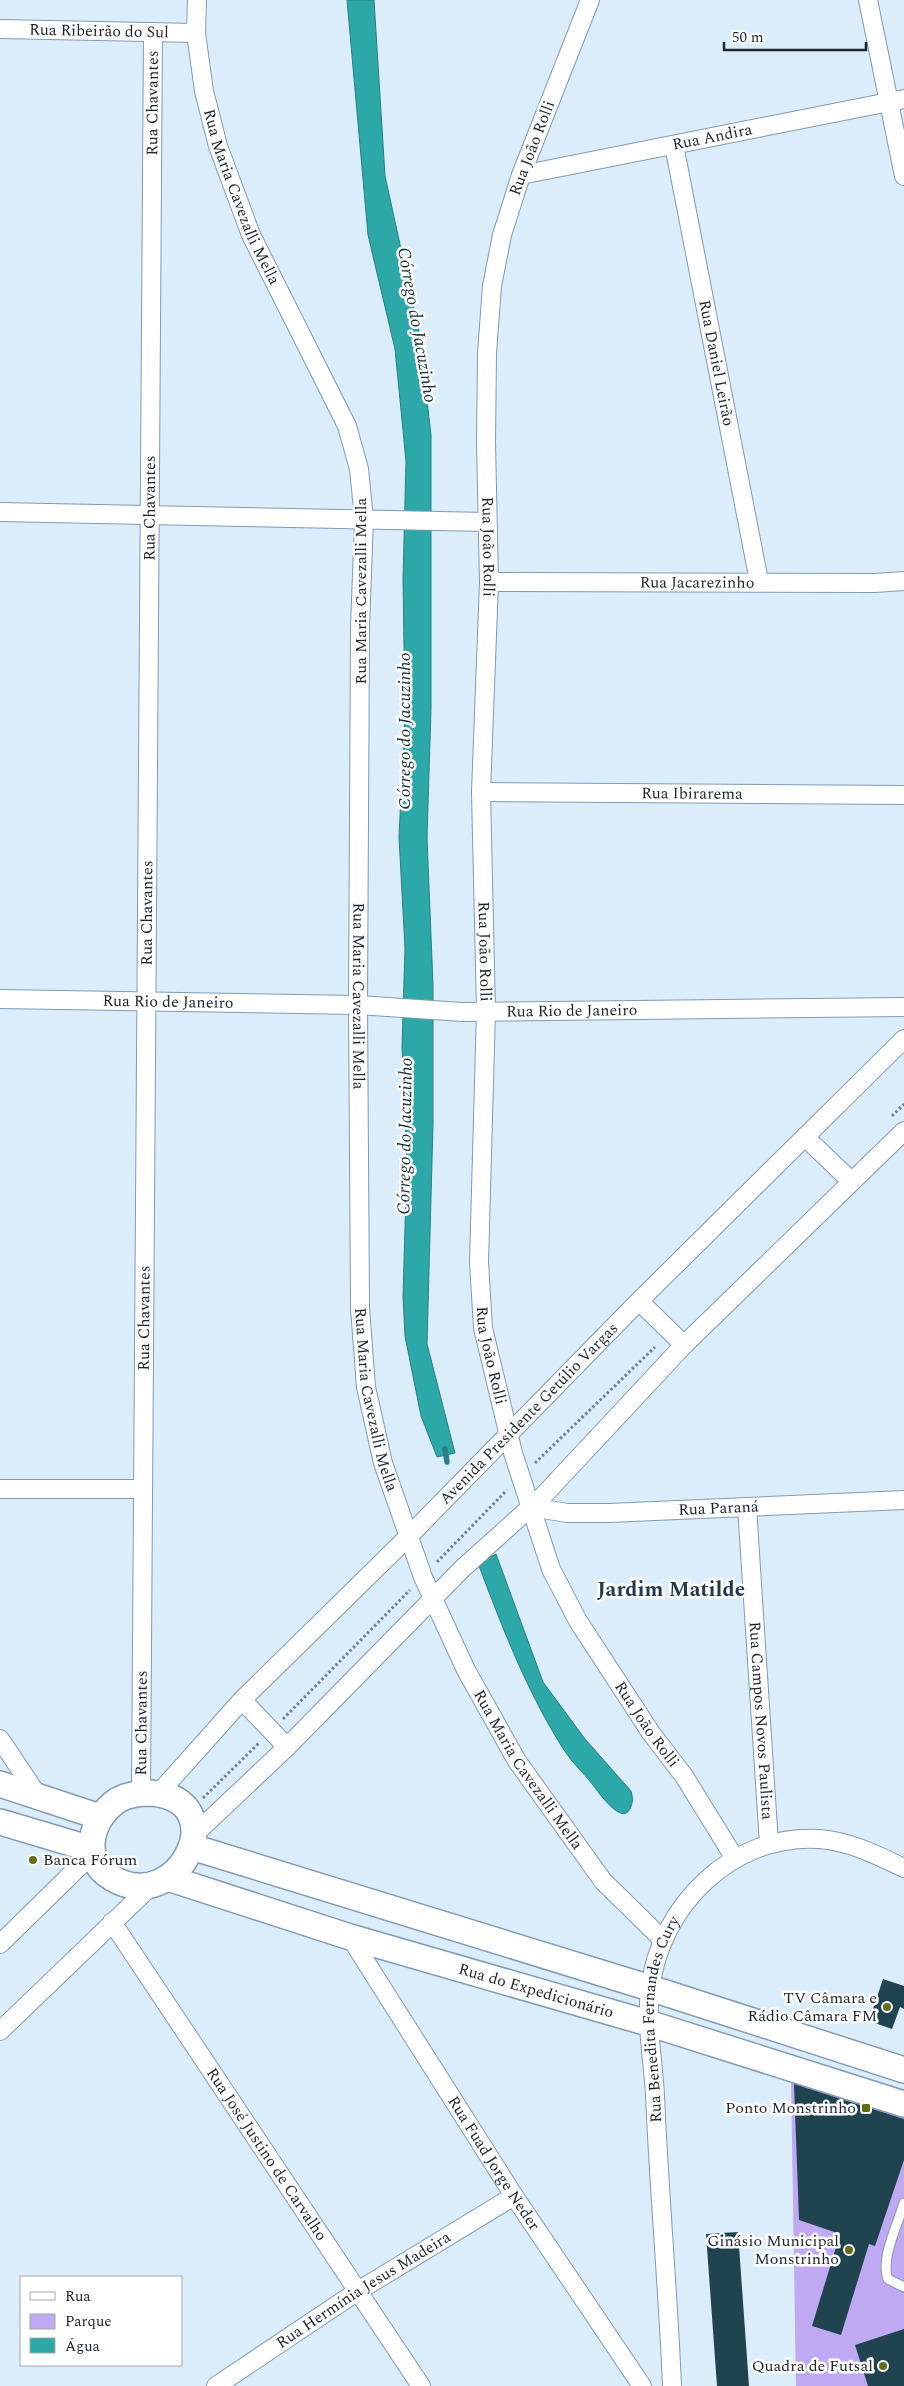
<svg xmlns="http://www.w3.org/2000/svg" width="904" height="2386" viewBox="0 0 904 2386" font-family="Spectral,serif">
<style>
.green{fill:#c0a9f3}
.water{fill:#2ca8a8;stroke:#278184}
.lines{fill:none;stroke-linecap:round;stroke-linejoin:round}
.stream{stroke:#278184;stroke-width:5.5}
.building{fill:#20444f}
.service-casing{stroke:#819bb3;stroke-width:11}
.minor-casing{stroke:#819bb3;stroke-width:20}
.secondary-casing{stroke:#819bb3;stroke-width:28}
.path{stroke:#73808c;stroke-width:3;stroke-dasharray:2.5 2.5;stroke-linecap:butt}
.service{stroke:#fff;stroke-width:9}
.minor{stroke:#fff;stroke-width:18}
.secondary{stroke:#fff;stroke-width:25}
.poi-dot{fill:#626d14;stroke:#fff;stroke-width:2}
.labels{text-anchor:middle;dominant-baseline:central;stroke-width:5;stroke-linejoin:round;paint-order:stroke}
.street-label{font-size:16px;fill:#1c262f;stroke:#fff}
.poi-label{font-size:16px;fill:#1c262f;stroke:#fff;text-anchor:end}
.water-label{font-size:18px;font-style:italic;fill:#173130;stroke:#fff}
.district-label{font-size:21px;font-weight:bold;fill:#233a4e;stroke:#fff}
</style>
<rect width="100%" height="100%" fill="#dbecfb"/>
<path class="green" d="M791 2077 904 2113V2386H796Z"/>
<path class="water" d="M347 0H374L385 176 419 331 431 435V708L427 838 433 985V1124L427 1344 455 1453 437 1457 421 1416 405 1336 403 1297 407 1158 402 1047 405 948 399 837 405 714 403 579 406 461 395 349 368 235Z
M496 1554 543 1682 585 1739 631 1791C632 1795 633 1799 632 1803 626 1832 599 1793 593 1785 584 1773 572 1763 564 1750 527 1692 502 1627 478 1563Z"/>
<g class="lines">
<path class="stream" d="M445 1449 447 1462"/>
</g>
<path class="building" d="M883 1979 904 1986V2009L900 2007 892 2029 869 2021Z
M794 2084 904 2119V2160L875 2246 869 2244 841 2335 812 2326 840 2234 799 2220Z
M738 2232 749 2386H717L706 2234Z
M904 2329V2386H868L855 2345Z"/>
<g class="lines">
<defs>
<path id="service" d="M904 2203C898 2224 880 2259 888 2279L904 2287"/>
<g id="minor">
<path id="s1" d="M197 0 196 33 204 91 218 146 251 235 347 426 359 469 364 519 360 628 358 1005 360 1308 366 1387 383 1463 423 1577 466 1670 517 1761 603 1881 663 1940"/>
<path id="s2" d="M590 0 521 175 502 235 492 286 487 353 486 442 489 582 481 792 486 1011 479 1262 483 1328 513 1453 551 1569 578 1621 651 1733 684 1776 734 1857"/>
<path d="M868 0 904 176"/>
<path id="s3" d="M0 29 196 33"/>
<path id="s4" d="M674 145 759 581"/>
<path id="s5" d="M521 175 904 99"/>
<path d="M0 512 487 522"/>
<path id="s6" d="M489 582 875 583 904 581"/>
<path id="s7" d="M481 792 904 795"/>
<path id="s8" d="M0 999 358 1005 462 1012 904 1007"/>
<path d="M805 1137 851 1181"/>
<path d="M639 1301 684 1345"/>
<path d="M0 1489H143"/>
<path id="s9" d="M531 1507 567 1513H609L904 1500"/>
<path id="s10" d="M747 1507 769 1844"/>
<path d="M242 1700 287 1747"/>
<path d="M0 1739 38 1796"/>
<path id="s11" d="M141 1793 153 32"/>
<path id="s12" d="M159 1793 242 1700 408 1537 639 1301 904 1039"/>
<path d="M196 1833 287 1747 463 1568 543 1496 684 1345 904 1131"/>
<path id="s13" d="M112 1922 421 2386"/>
<path id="s14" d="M350 1937 514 2196 642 2386"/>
<path d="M0 1944 93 1853"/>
<path d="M0 2031 153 1884"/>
<path id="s15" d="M216 2386 358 2291 514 2196"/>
<path id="s16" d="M672 2386C668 2289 659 2192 655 2095 653 2060 646 2025 650 1990 659 1906 733 1833 819 1839 849 1841 877 1855 904 1868"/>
</g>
<g id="secondary">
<path d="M0 1784 100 1817"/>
<path d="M151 1793C237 1800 178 1918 112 1878 79 1859 91 1818 118 1800 129 1794 140 1793 151 1793Z"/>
<path d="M0 1822 91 1849"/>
<path d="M192 1847 650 1988 904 2070"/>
<path id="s17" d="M168 1878 350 1937 648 2023 904 2104"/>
</g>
</defs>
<use href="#service" class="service-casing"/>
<use href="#minor" class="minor-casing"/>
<use href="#secondary" class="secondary-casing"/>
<path class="path" d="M892 1116 904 1104
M535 1463 655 1347
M437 1562 507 1490
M283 1719 410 1590
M203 1798 259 1743"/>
<use href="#service" class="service"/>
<use href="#minor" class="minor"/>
<use href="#secondary" class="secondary"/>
</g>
<g class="poi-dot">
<circle cx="33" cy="1860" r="5"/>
<circle cx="887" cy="2007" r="5"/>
<rect x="861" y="2103" width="10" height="10" rx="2.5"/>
<circle cx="849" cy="2250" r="5"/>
<circle cx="883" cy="2366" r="5"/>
</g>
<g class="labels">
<g class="street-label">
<text stroke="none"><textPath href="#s3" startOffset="99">Rua Ribeirão do Sul</textPath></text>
<text stroke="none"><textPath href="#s11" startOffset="1690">Rua Chavantes</textPath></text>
<text stroke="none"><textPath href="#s5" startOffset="195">Rua Andira</textPath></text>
<text transform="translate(532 148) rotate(-69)">Rua João Rolli</text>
<text stroke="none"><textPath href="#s1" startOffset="204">Rua Maria Cavezalli Mella</textPath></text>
<text stroke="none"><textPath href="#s4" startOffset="222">Rua Daniel Leirão</textPath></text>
<text stroke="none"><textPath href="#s11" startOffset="1285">Rua Chavantes</textPath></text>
<text stroke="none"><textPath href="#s2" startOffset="564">Rua João Rolli</textPath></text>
<text stroke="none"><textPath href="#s6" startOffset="208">Rua Jacarezinho</textPath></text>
<text transform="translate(361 591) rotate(-90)">Rua Maria Cavezalli Mella</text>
<text stroke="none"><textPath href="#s7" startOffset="211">Rua Ibirarema</textPath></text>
<text stroke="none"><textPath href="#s11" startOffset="880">Rua Chavantes</textPath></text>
<text stroke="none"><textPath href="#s2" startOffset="969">Rua João Rolli</textPath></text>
<text stroke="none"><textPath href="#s1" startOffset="1029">Rua Maria Cavezalli Mella</textPath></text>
<text stroke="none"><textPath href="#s8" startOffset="168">Rua Rio de Janeiro</textPath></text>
<text stroke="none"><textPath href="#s8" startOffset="572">Rua Rio de Janeiro</textPath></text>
<text stroke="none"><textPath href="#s11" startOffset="475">Rua Chavantes</textPath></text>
<text stroke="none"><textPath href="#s2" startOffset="1374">Rua João Rolli</textPath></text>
<text stroke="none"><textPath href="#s1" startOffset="1434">Rua Maria Cavezalli Mella</textPath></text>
<text stroke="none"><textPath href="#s12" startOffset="530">Avenida Presidente Getúlio Vargas</textPath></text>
<text stroke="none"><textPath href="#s9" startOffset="188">Rua Paraná</textPath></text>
<text stroke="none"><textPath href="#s10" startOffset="214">Rua Campos Novos Paulista</textPath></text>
<text stroke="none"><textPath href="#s11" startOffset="70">Rua Chavantes</textPath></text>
<text stroke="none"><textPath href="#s2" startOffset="1779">Rua João Rolli</textPath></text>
<text stroke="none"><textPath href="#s1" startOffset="1839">Rua Maria Cavezalli Mella</textPath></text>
<text stroke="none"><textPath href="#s17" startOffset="385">Rua do Expedicionário</textPath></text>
<text stroke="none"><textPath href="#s16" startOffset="369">Rua Benedita Fernandes Cury</textPath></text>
<text stroke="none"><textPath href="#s13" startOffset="279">Rua José Justino de Carvalho</textPath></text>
<text stroke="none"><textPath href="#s14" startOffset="268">Rua Fuad Jorge Neder</textPath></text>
<text stroke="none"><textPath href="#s15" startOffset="176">Rua Hermínia Jesus Madeira</textPath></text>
</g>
<g class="poi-label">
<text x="43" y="1860" text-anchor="start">Banca Fórum</text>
<text x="877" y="1998">TV Câmara e<tspan x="877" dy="18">Rádio Câmara FM</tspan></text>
<text x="856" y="2108">Ponto Monstrinho</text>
<text x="839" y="2241">Ginásio Municipal<tspan x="839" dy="18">Monstrinho</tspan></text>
<text x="873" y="2366">Quadra de Futsal</text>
</g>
<g class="water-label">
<text transform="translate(417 325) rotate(80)">Córrego do Jacuzinho</text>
<text transform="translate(404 731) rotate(-90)">Córrego do Jacuzinho</text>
<text transform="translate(405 1136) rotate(-89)">Córrego do Jacuzinho</text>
</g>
<g class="district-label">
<text x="671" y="1590">Jardim Matilde</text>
</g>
</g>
<rect x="20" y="2276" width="162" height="90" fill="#ffffff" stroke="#a4a8ac"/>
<rect x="30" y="2292" width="25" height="8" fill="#ffffff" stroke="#a4a8ac"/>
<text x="65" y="2301" font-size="15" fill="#1c262f">Rua</text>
<rect x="30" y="2314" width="25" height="15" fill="#c0a9f3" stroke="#a4a8ac"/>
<text x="65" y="2326" font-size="15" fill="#1c262f">Parque</text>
<rect x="30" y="2338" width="25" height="15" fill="#2ca8a8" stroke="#a4a8ac"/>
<text x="65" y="2351" font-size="15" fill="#1c262f">Água</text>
<path d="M724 42v8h142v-8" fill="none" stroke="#1c262f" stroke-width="2.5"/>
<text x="732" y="42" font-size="15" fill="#1c262f" stroke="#ffffff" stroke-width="4" paint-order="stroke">50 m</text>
</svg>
